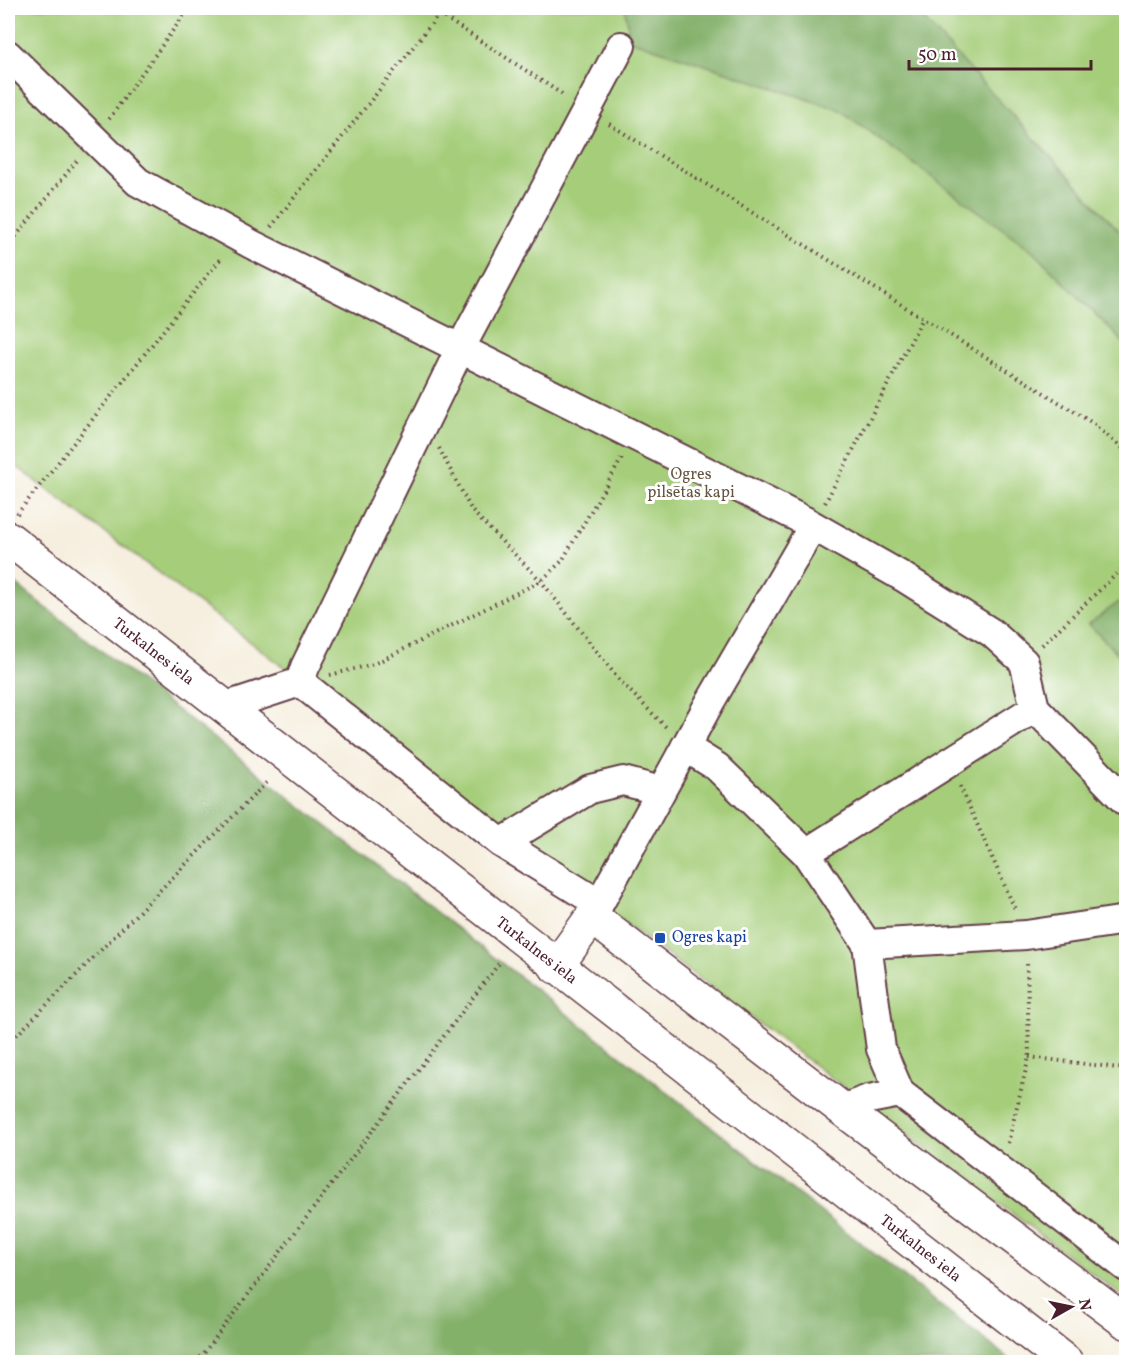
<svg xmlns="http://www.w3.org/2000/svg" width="1134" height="1370" viewBox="0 0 1134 1370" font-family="Vollkorn,serif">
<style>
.green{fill:#a6ce7a;stroke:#787652;stroke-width:1.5}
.forest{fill:#84b16a;stroke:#67684a;stroke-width:1.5}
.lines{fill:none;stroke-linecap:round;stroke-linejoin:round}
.street-casing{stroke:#643e46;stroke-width:32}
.secondary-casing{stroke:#643e46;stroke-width:36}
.path{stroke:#643e46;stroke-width:4;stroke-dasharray:1.5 4.5;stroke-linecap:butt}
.street{stroke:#fff;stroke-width:28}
.secondary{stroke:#fff;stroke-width:33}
.transit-dot{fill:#1a4fb4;stroke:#fff;stroke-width:2}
.labels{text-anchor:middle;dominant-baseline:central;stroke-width:6;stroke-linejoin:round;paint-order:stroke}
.park-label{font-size:16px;fill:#665443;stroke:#fff}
.street-label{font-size:16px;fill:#4a1f2b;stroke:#fff}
.transit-label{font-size:16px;fill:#164399;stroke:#fff;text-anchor:start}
</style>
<rect width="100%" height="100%" fill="#fff"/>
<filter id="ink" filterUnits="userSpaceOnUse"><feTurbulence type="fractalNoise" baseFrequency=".0167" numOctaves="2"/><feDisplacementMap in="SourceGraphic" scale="12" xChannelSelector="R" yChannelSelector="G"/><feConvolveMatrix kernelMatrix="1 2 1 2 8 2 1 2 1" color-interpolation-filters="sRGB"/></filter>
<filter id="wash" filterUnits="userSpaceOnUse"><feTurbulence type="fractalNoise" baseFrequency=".008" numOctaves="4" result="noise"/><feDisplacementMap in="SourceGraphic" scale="24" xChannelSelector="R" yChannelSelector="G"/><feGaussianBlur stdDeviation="1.35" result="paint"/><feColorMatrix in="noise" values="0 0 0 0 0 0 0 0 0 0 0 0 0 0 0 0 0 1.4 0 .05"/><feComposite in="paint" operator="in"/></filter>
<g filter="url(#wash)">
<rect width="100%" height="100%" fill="#f6efdf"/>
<path class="green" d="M8 8H625L630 40 840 110 1033 251 1126 345V597L1089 624 1126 663V1299L8 460Z
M913 8H1126V238Z"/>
<path class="forest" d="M625 8H913L1126 238V345L1033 251 840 110 630 40Z
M8 578 1013 1362H8Z
M1126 597V663L1089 624Z"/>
</g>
<g filter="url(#ink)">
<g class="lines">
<defs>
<path id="street" d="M8 55 138 182 251 244 803 520 903 577 992 633 1024 662 1035 708 1126 802
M300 682 305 667 460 349 621 46
M224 707 300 682 501 843 598 903
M685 747 717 767 806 853 867 944 881 1049 900 1093 1126 1267
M501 843 590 789 623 781 661 791
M806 853 1035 708
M592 917 710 702 813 526
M867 944 1026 935 1126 920
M842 1109 869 1099 900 1093"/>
<path id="secondary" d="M8 538 1066 1362
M556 967 592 917 842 1109 1126 1322"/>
</defs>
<use href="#street" class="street-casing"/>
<use href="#secondary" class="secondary-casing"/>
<path class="path" d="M430 8 565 96
M109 119 189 8
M609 124 1091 422 1126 451
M271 227 444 8
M8 246 79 158
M439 448 472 511 541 581 620 681 668 729
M825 503 923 318
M17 514 222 257
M1042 645 1126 565
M330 675 374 664 541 581 562 561 622 458
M960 786 1016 911
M8 1044 268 781
M1029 1057 1126 1069
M1008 1143 1029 1057 1027 961
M197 1362 500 962"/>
<use href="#street" class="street"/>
<use href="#secondary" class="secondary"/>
</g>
</g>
<rect class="transit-dot" x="654" y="932" width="12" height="12" rx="3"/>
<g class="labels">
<g class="park-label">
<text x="691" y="475">Ogres<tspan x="691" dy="18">pilsētas kapi</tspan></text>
</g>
<g class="street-label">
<text transform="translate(153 652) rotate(38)">Turkalnes iela</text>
<text transform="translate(536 951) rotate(38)">Turkalnes iela</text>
<text transform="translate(920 1249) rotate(38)">Turkalnes iela</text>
</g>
<g class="transit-label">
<text x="672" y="938">Ogres kapi</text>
</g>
</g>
<rect width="1134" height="1370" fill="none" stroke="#fff" stroke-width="30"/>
<g transform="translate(1071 1307) rotate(81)" stroke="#ffffff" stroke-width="4.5" paint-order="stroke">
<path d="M0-4.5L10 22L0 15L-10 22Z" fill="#4a1f2b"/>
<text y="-9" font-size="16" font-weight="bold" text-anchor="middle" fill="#4a1f2b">N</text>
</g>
<path d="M909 60v9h182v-9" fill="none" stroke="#4a1f2b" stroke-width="3"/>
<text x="918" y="60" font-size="18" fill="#4a1f2b" stroke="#ffffff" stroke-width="4.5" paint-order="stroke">50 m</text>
</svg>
